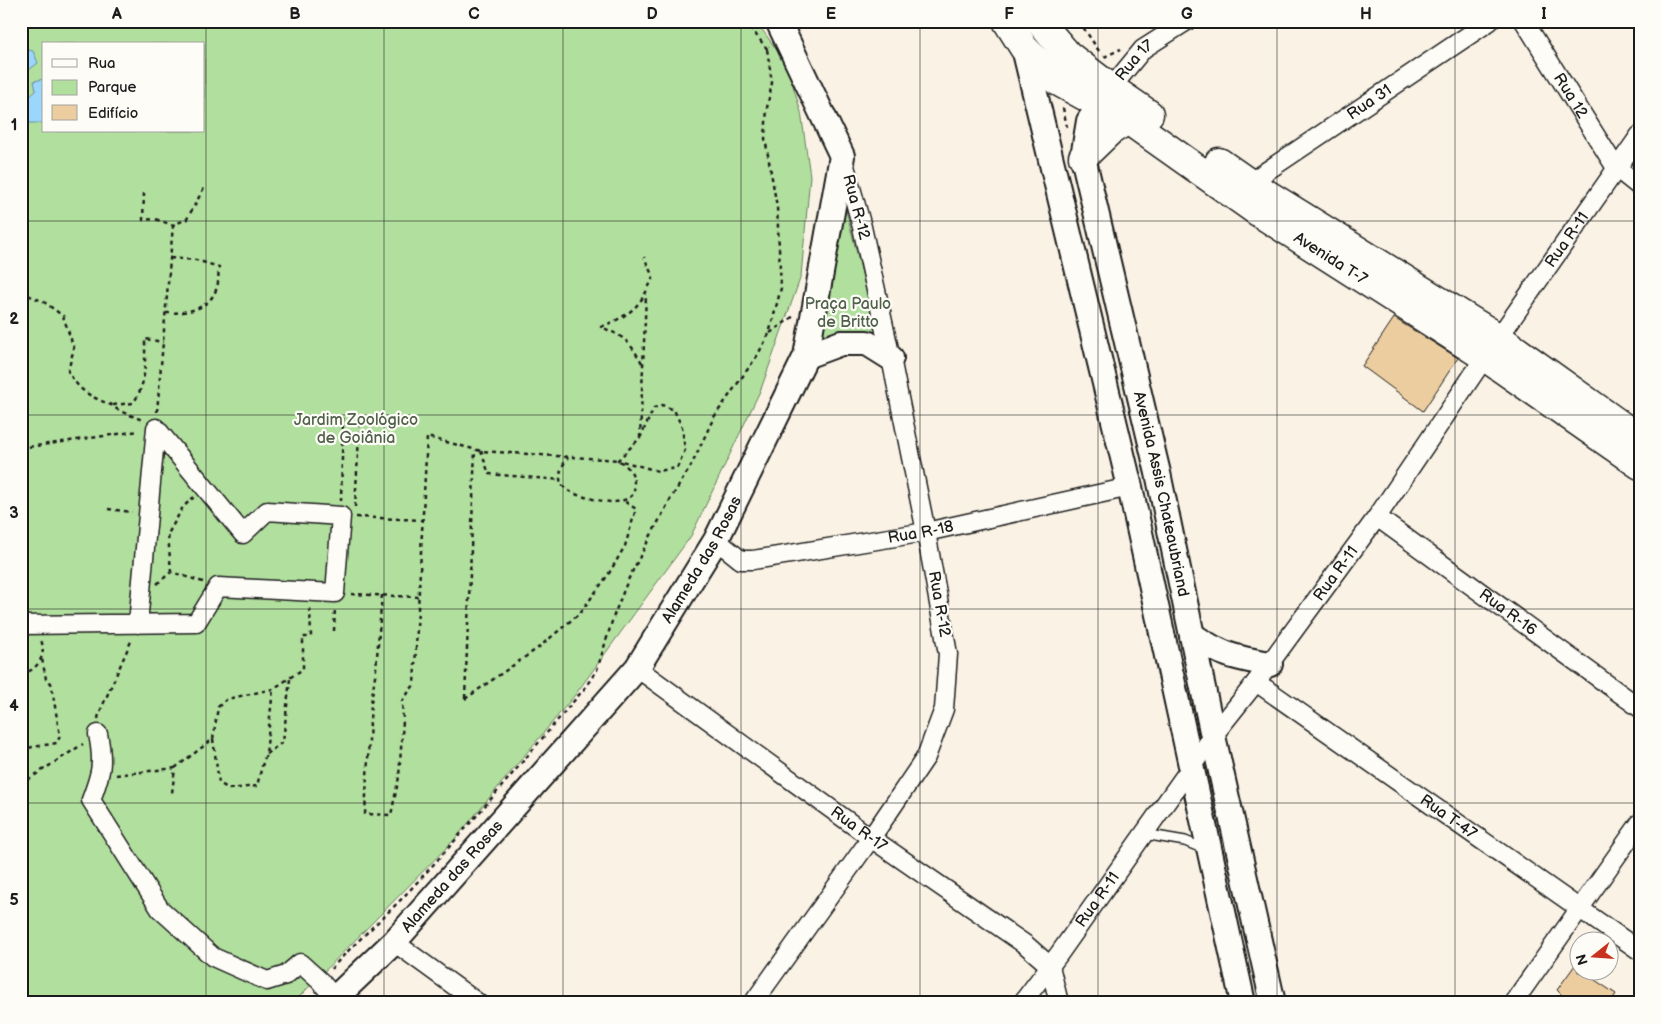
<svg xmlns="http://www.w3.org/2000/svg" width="1661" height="1024" viewBox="0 0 1661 1024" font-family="'Balsamiq Sans',sans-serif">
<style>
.green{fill:#b1df9e;stroke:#667e5d;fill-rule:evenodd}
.water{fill:#9bd7fc;stroke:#688ca2}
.building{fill:#eccd9f;stroke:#1c1c1c}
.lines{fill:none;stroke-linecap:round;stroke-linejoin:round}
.lane-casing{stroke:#1c1c1c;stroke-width:12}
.street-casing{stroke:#1c1c1c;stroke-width:21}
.secondary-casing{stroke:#1c1c1c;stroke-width:28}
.primary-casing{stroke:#1c1c1c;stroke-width:31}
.path{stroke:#1c1c1c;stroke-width:2.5;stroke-dasharray:4 4;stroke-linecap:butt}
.lane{stroke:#fdfcf7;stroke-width:9}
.street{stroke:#fdfcf7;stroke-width:18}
.secondary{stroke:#fdfcf7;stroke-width:24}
.primary{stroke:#fdfcf7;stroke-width:28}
.grid{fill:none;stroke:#1c1c1c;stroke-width:1;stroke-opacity:0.55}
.labels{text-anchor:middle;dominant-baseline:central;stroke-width:4.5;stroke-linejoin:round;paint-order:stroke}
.street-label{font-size:16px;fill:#1c1c1c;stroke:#fdfcf7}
.park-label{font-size:16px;fill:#50604a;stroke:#fdfcf7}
.neatline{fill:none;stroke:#1c1c1c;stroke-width:2}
.grid-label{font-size:16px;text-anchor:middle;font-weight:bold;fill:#1c1c1c}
</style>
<rect width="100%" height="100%" fill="#faf3e5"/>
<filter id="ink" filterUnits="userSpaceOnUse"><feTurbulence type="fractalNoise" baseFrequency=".02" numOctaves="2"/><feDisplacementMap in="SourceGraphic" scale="10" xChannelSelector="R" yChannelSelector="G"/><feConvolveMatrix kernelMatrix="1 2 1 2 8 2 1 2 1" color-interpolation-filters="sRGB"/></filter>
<g filter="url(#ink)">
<path class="green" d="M21 21H756L786 63 801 112 810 176 801 276 761 389 691 536 575 695 455 839 293 1003H21ZM44 44H204V131H44Z
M845 206 878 337 819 342Z"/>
<path class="water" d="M21 49 33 51 38 63 21 76Z
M44 79V123H21V104L36 91 34 81Z"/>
<path class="building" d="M1394 318 1458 358 1423 411 1362 366Z
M1575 965 1578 968V972H1583L1616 994 1610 1003H1570L1557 990Z"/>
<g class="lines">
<defs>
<path id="lane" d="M1144 834 1185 841 1207 850"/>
<g id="street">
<path id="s1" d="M1524 21 1616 168 1640 187"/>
<path id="s2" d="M1111 88 1143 49 1187 21"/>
<path id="s3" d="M1249 183 1490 21"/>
<path id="s4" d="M1377 517 1640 708"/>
<path id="s5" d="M716 540 741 560H753L926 532 1130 487"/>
<path d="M21 625 196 623 218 587 335 593 341 516 267 511 243 534 156 428 138 624"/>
<path id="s6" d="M637 668 871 838 1026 945 1050 966 1059 1003"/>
<path id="s7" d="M1256 682 1640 951"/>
<path d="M98 734C104 764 101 773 91 800L160 909 213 957 267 981 286 975 300 963 320 981 335 998"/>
<path d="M394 942 478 1003"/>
<path d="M753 1003 871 838 926 757 944 709 948 654 926 532 891 358 862 227 843 159"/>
<path id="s8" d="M1022 1003 1059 954 1213 736 1256 682 1377 517 1485 357 1640 135"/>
<path d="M1513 1003 1640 823"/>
</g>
<g id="secondary">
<path d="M1024 48 1130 487 1243 1003"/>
<path id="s9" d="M1110 90 1089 121 1083 157 1158 473 1213 736 1273 1003"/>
<path d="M806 356 841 343H867L891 358"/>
<path d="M1192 635C1221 655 1235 658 1270 664"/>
<path id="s10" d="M330 1003 394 942 637 668 716 540 806 356 842 156 778 21"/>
</g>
<g id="primary">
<path id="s11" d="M1007 21 1024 48 1057 81 1128 120 1258 212 1485 357 1640 465"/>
<path d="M1039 21 1068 55 1111 88 1149 114"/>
<path d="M1083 157 1110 131 1128 120"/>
<path d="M1219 162 1249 183 1499 338 1640 439"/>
</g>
</defs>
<use href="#lane" class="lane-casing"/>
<use href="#street" class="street-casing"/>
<use href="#secondary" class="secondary-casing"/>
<use href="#primary" class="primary-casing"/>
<path class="path" d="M745 21 768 50
M1079 21 1099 51
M1104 57 1121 49
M1063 108 1067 127
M144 193 143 220 155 219 173 225 187 219 205 186
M21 292 44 302 63 316 74 348 68 371C79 391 89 396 109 404 114 406 117 410 122 412 130 415 136 417 144 421
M166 313C187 313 210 310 217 287 219 281 218 273 219 267L196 260 170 258
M770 333 794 316
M642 363C629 341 625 337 601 327 630 315 641 307 653 277L644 257
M113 405 133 403C147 385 145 361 145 339L163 342
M157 412 173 225
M640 438 654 408 662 405 674 410 682 427 685 450 677 468 658 471 618 460 640 438 646 295
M21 448 139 431
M481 451 489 474 561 480
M341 501 343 415
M355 507 360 418
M108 509 132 512
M356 517 422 520
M171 572 168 534 183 507 194 497
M157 584 171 572 203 582
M351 594 418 597
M382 595 376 669 371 703 365 814 391 815 399 777 403 721 402 701 414 685 427 437 481 451 618 460C633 470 635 475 634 494 631 496 628 499 624 500 615 504 603 501 593 499 566 493 549 485 568 457
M334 631 335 607
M21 674C37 671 47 656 41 640
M465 698 475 450
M465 699 538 648 580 613 608 575 625 546 636 509 624 501
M98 719 99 714 132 639
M213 739 219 783 229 789 257 786 262 766 266 754 273 689
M21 749 57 743 60 736 51 683 46 679 42 659
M266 754 283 742 290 679
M175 768 213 739 218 707 227 699 273 689 303 669V637H311L310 606
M116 775 175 768 172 793
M21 784 83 744
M331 969C356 941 384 918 409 891 470 826 526 757 584 689L597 670 614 615 628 580 649 539 670 500 691 466 714 417 757 356 769 334 781 288 777 207 765 138 767 108 772 83 767 49 769 46"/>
<use href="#lane" class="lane"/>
<use href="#street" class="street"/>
<use href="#secondary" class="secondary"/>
<use href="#primary" class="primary"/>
</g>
</g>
<path class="grid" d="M206 21V1003M384 21V1003M563 21V1003M741 21V1003M920 21V1003M1098 21V1003M1277 21V1003M1455 21V1003M21 221H1640M21 415H1640M21 609H1640M21 803H1640"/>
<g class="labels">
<g class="street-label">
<text stroke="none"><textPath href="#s2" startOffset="36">Rua 17</textPath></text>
<text stroke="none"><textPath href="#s1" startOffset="88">Rua 12</textPath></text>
<text stroke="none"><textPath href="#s3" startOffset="145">Rua 31</textPath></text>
<text transform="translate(856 207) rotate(75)">Rua R-12</text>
<text stroke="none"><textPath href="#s8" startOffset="938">Rua R-11</textPath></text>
<text stroke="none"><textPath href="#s11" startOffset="405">Avenida T-7</textPath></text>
<text stroke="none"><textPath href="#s9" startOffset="420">Avenida Assis Chateaubriand</textPath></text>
<text stroke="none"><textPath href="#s5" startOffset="214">Rua R-18</textPath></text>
<text stroke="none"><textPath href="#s10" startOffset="581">Alameda das Rosas</textPath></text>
<text stroke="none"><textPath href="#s8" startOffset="532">Rua R-11</textPath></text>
<text transform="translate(939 604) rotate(80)">Rua R-12</text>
<text stroke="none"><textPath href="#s4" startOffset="162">Rua R-16</textPath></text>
<text stroke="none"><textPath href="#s7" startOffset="235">Rua T-47</textPath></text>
<text stroke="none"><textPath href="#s6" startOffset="274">Rua R-17</textPath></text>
<text stroke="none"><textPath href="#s10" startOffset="176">Alameda das Rosas</textPath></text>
<text stroke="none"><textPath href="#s8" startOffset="128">Rua R-11</textPath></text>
</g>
<g class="park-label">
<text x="848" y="304">Praça Paulo<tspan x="848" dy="18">de Britto</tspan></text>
<text x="356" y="420">Jardim Zoológico<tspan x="356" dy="18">de Goiânia</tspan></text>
</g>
</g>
<rect width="1661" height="1024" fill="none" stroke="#fdfcf7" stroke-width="55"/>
<rect x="42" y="42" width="162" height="90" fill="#fdfcf7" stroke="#a3a29f"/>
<rect x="52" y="59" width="25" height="8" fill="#fdfcf7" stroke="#a3a29f"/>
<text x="88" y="68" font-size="15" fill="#1c1c1c">Rua</text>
<rect x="52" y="80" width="25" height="15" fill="#b1df9e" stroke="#a3a29f"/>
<text x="88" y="92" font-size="15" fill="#1c1c1c">Parque</text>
<rect x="52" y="105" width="25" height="15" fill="#eccd9f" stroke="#a3a29f"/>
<text x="88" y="118" font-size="15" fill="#1c1c1c">Edifício</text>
<g transform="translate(1594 956) rotate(253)"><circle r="24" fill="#fdfcf7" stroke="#a3a29f"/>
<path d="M0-4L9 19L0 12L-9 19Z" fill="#c8321e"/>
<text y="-8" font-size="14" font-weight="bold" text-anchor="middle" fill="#1c1c1c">N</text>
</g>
<rect x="28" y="28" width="1606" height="968" class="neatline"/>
<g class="grid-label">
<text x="117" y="19">A</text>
<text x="295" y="19">B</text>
<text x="474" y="19">C</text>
<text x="652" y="19">D</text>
<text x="831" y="19">E</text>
<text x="1009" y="19">F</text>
<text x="1187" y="19">G</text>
<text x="1366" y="19">H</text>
<text x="1544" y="19">I</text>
<text x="14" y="130">1</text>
<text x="14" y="324">2</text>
<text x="14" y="518">3</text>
<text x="14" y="711">4</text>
<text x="14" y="905">5</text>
</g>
</svg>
